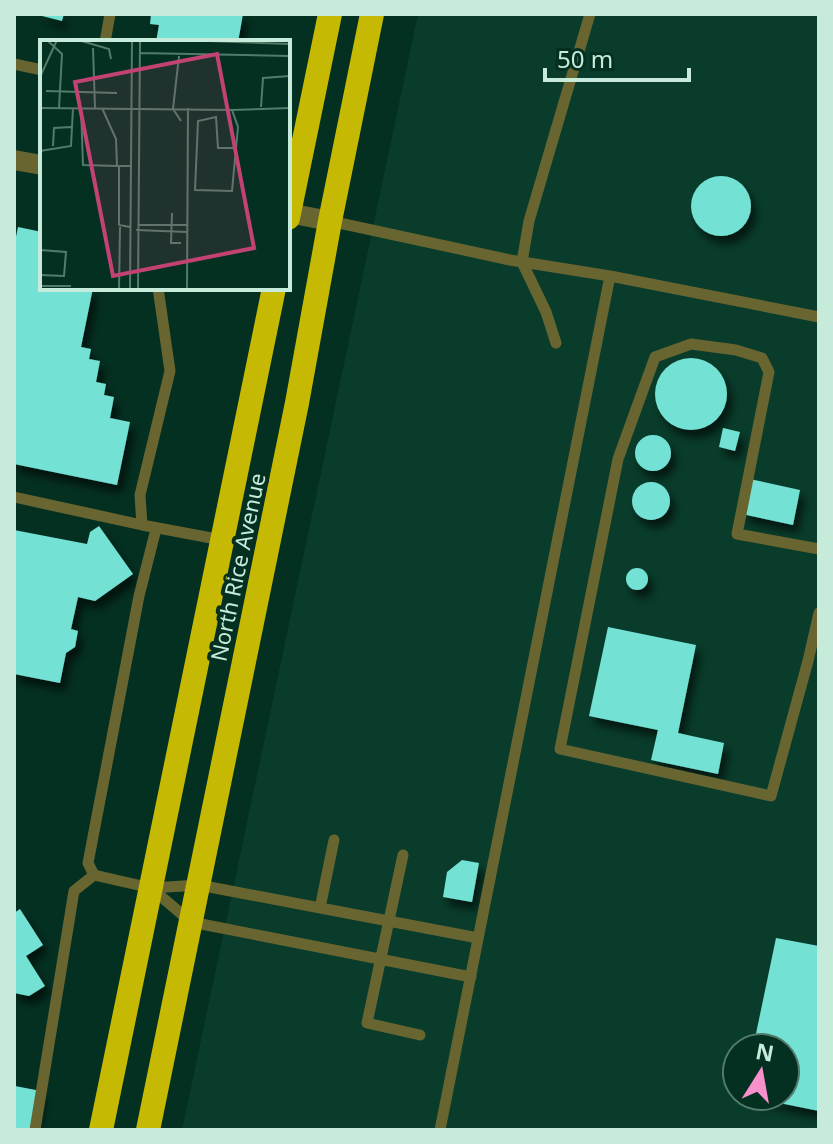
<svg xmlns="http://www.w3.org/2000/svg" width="833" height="1144" viewBox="0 0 833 1144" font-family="'Noto Sans',sans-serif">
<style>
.built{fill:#093c2b;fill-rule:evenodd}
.building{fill:#73e1d4;filter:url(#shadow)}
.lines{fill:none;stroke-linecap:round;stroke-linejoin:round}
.lane{stroke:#696531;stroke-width:11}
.street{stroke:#696531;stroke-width:20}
.highway{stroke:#c5b903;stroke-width:24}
.labels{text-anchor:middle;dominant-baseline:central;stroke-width:8;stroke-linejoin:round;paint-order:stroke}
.street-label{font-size:22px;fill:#c6ebda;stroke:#043021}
.inset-road{fill:none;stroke:#527b6b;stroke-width:2}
.view{fill:#c34274;fill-opacity:0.15;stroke:#c34274;stroke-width:4}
.inset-edge{fill:none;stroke:#c6ebda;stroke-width:4}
</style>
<defs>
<filter id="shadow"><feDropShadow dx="5" dy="8" stdDeviation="4" flood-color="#0009"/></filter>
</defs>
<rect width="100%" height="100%" fill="#043021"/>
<path class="built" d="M418 14H819V1130H182ZM737 1048H785V1096H737Z"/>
<path class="building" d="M34 14H64L62 21Z
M151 14H243L238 42H156L159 25 150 24Z
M691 206a30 30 0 1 1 60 0a30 30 0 1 1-60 0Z
M18 227 42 232V288H93L81 347 91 349 89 359 100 361 96 382 106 384 104 395 114 397 110 418 130 422 117 485 14 464V246Z
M655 394a36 36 0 1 1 72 0a36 36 0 1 1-72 0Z
M723 428 740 432 735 451 719 447Z
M635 453a18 18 0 1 1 36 0a18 18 0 1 1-36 0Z
M750 479 800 490 793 525 742 514Z
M632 501a19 19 0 1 1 38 0a19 19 0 1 1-38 0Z
M99 526 133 574 95 601 78 597 71 629 78 631 75 647 66 653 60 683 14 674V530L87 544 90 532Z
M626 579a11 11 0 1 1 22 0a11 11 0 1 1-22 0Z
M608 627 696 645 678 733 724 743 718 774 651 760 658 730 589 716Z
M462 860 479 863 472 902 443 897 447 872Z
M20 909 43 945 26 956 45 986 29 996 14 993V913Z
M776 938 819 946V1111L750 1097 785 1096V1048H753Z
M15 1086 41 1091 34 1130H14Z"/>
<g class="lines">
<path class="lane" d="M105 42 110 14
M14 64 42 70
M330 221 510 260 610 276 819 317
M158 288 170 371 140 495 142 525 222 540
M556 343 546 312 522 262 529 221 590 14
M14 497 142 525
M819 549 737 534 769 372 762 358 736 350 691 344 655 357 618 459 560 749 771 796 808 661 819 613
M403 855 367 1023 420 1035
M151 888 94 875 88 863 139 596 156 529
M320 908 334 840
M471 977 191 922 151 888 199 885 478 938
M35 1130 74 891 94 875
M440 1130 610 276"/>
<path class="street" d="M14 160 42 165
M288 213 330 221"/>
<path class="highway" d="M288 218 330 14
M101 1130 274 288
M148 1130 297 403 330 221 372 14"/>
</g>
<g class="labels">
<g class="street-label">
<text transform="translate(237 567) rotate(-78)">North Rice Avenue</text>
</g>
</g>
<g transform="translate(40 40)">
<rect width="250" height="250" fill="#043021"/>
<path class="inset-road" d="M7 0 22 14 19 68M38 0 69 9 71 19M143 0 250 4M53 8 55 68M99 13 250 16M139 16 133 69 141 81M0 37 17 0M6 51 77 53M221 67 223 38 250 36M0 68 192 70 198 87 192 151 155 150 158 81 176 77 178 108H195M41 68 43 125 77 126M62 68 76 99 77 126H91M192 70 250 68M13 106 14 88 31 87M0 111 31 106 33 68M79 126V185L90 187M132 173 131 203H141M99 185H147M96 190 147 192M0 210 26 212 24 236 0 235M0 246H31M79 250 80 187M90 250 92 0M98 250 100 0M147 250 148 68"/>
<path class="view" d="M177 14 214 208 73 236 35 42Z"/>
<rect width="250" height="250" class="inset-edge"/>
</g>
<rect width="833" height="1144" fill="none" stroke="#c6ebda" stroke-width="32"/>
<g transform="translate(761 1072) rotate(11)"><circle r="38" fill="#043021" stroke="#527b6b" stroke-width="2"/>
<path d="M0-6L14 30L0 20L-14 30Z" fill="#f890cc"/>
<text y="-12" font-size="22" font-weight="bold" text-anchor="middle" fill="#c6ebda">N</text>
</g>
<path d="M545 68v12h144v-12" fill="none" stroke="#c6ebda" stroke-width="4"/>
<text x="557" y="68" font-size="24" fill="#c6ebda" stroke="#043021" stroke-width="6" paint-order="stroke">50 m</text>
</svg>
